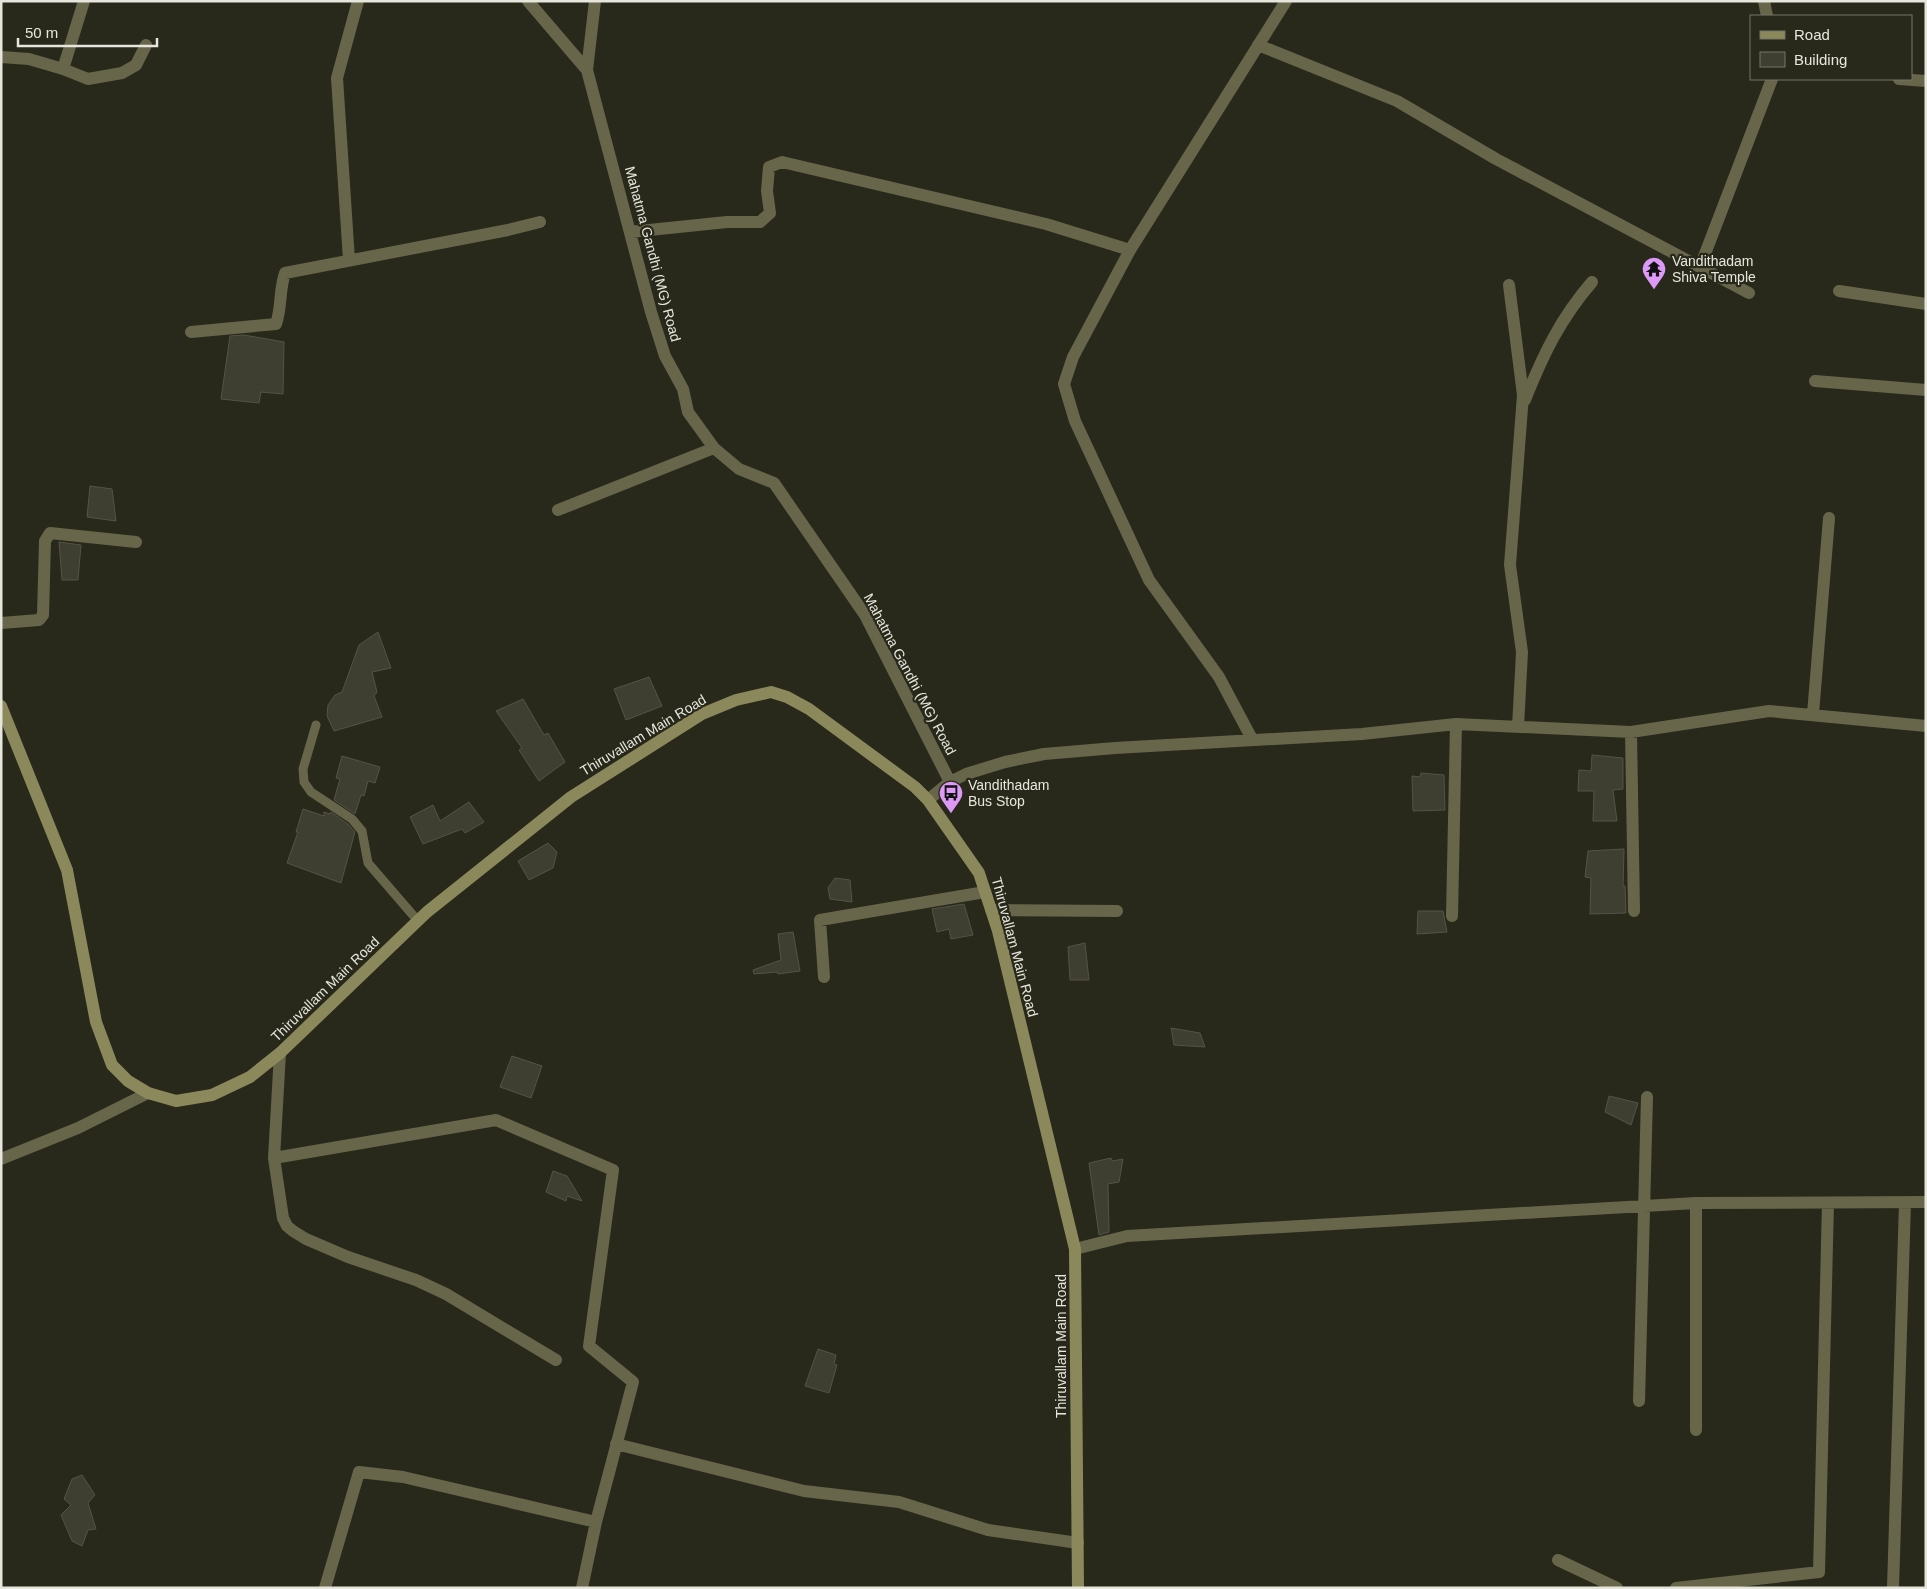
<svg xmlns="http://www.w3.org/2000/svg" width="1927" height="1589" viewBox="0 0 1927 1589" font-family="Helvetica,sans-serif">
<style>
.building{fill:#3f3f31;stroke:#545345}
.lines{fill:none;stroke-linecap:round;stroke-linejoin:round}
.lane{stroke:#67664a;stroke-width:9}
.street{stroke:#67664a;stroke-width:12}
.secondary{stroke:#8b895c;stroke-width:12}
.labels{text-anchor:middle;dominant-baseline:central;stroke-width:4.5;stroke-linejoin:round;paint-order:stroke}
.street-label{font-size:14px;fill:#e6e6dd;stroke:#29291b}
.poi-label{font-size:14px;fill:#e6e6dd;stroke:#29291b;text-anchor:start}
</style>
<rect width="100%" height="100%" fill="#29291b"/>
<path class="building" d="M244 335 284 342 283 394 261 392 259 403 221 399 230 336Z
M90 486 112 489 116 521 87 517Z
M59 542 81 545 78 580H62Z
M378 632 391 668 372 672 377 692 374 696 382 717 334 731 327 716 328 705 335 695 342 692 359 645Z
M649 677 662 706 626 720 614 689Z
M523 699 544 735 548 733 565 762 539 781 519 750 522 748 496 711Z
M1592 755 1623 758V789L1613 790 1617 821H1593L1594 791H1578L1579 770 1591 771Z
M342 756 380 767 375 783 368 781 364 796 361 795 355 814 334 800 340 779 336 778Z
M1421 773 1444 775 1445 810 1413 811 1412 776 1420 777Z
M469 802 484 822 465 833 462 829 423 844 410 817 433 805 440 821Z
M303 809 324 816V812L330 814 331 812 348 824 355 832 341 883 287 863 298 832H296Z
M548 843 557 852 553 868 529 880 518 861Z
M1624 849 1623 886H1625L1626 913 1590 914 1591 878 1585 877 1588 851Z
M835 878 850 880 852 902 830 899 828 888Z
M964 904 973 935 951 939 949 929 937 932 932 909Z
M1418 911H1443L1447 932 1417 934Z
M793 932 800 971 778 974 777 972 754 974 753 970 781 960 778 934Z
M1085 943 1089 980H1070L1068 947Z
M1171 1028 1200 1033 1205 1047 1174 1045Z
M512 1056 542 1066 531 1098 500 1087Z
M1609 1096 1638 1103 1631 1125 1605 1112Z
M1111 1158 1112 1161 1123 1159 1119 1182 1108 1184 1109 1232 1099 1235 1089 1163Z
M553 1171 567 1176 582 1201 567 1196 566 1201 546 1192Z
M818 1349 836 1355 834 1364 837 1365 829 1393 805 1386Z
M82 1475 95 1495 88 1503 96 1529 88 1530 82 1546 72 1541 61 1515 71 1505 64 1499 72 1479Z"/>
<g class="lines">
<path class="lane" d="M316 725 303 769 304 782 311 792 352 819 362 831 368 863 418 921"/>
<path class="street" d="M528 1 587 70
M595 1 587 70 651 312 665 356 683 389 688 412 714 448 739 469 774 483 865 615 950 782
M1764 1 1767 16
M1258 45 1397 101 1496 159 1749 293
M1 57 29 59 63 69 88 79 122 73 136 65 146 45
M63 69 84 1
M1899 79 1926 81
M630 232 727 222H760L770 213 767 191 769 167 782 162 1046 224 1130 250
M349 260 337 78 358 1
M1700 267 1772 79
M1509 285 1523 395 1510 565 1522 652 1518 727
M1839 291 1926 304
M191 332 276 324C282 307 279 290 285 273L508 230 540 222
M1815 381 1926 390
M1525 400C1543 355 1560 319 1592 282
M558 510 714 448
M1 623 39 620 43 615 45 541 50 533 136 542
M1813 714 1829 518
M1631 732 1634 911
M1252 739 1219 677 1149 580 1075 421 1064 384 1073 357 1130 250 1286 1
M928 800 950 782 966 774 1005 762 1044 754 1115 748 1362 734 1456 724 1631 732 1769 711 1926 726
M991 910 1117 911
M1452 916 1456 724
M824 977 820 920 985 892
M280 1053 274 1158 283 1218 287 1226 293 1231 306 1239 348 1257 416 1280 446 1294 556 1360
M274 1158 496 1120 613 1170 589 1346 633 1382 596 1522 582 1588
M1 1159 78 1128 148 1093
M1075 1249 1127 1236 1696 1203 1926 1202
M1639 1401 1647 1097
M1696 1430V1203
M616 1444 804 1491 899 1502 988 1530 1078 1543
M1558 1560 1617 1588
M325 1588 359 1472 403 1477 596 1522
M1676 1588 1819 1572 1828 1203
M1893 1588 1905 1203"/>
<path class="secondary" d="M1 706 67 870 96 1022 112 1065 128 1081 148 1093 176 1101 212 1095 250 1077 280 1053 427 912 571 797 702 714 736 700 771 692 787 697 809 709 915 787 928 800 979 873 998 931 1075 1249 1078 1588"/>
</g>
<defs>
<symbol id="temple-pin" viewBox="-11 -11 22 30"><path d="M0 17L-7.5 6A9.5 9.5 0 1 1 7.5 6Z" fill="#dc99f5" stroke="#29291b"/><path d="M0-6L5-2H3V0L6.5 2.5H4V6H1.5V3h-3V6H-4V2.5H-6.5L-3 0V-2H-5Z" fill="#111"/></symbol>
<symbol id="bus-pin" viewBox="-11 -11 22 30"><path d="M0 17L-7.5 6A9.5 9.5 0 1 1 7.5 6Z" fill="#dc99f5" stroke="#29291b"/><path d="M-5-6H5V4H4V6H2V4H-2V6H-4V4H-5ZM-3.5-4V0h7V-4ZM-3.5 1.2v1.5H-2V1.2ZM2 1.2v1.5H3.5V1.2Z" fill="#111"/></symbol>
</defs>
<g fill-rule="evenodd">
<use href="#temple-pin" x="1640" y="255" width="28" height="38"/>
<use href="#bus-pin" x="937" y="779" width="28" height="38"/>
</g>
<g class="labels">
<g class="street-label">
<text transform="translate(653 254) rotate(75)">Mahatma Gandhi (MG) Road</text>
<text transform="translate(910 674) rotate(62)">Mahatma Gandhi (MG) Road</text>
<text transform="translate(643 735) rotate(-31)">Thiruvallam Main Road</text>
<text transform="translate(1015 947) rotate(75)">Thiruvallam Main Road</text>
<text transform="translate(325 989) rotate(-44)">Thiruvallam Main Road</text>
<text transform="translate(1061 1346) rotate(-90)">Thiruvallam Main Road</text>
</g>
<g class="poi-label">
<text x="1672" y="261">Vandithadam<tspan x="1672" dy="16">Shiva Temple</tspan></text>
<text x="968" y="785">Vandithadam<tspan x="968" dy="16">Bus Stop</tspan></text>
</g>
</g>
<rect width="1927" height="1589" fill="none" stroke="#e6e6dd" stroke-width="5"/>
<rect x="1750" y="15" width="162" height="65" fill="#29291b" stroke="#757569"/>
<rect x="1760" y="31" width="25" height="8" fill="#8b895c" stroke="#757569"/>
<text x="1794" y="40" font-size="15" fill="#e6e6dd">Road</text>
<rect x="1760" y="52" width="25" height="15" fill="#3f3f31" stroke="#757569"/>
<text x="1794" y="65" font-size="15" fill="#e6e6dd">Building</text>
<path d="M18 38v8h139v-8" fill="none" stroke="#e6e6dd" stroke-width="2.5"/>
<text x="25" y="38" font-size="15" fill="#e6e6dd" stroke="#29291b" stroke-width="4" paint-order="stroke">50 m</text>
</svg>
